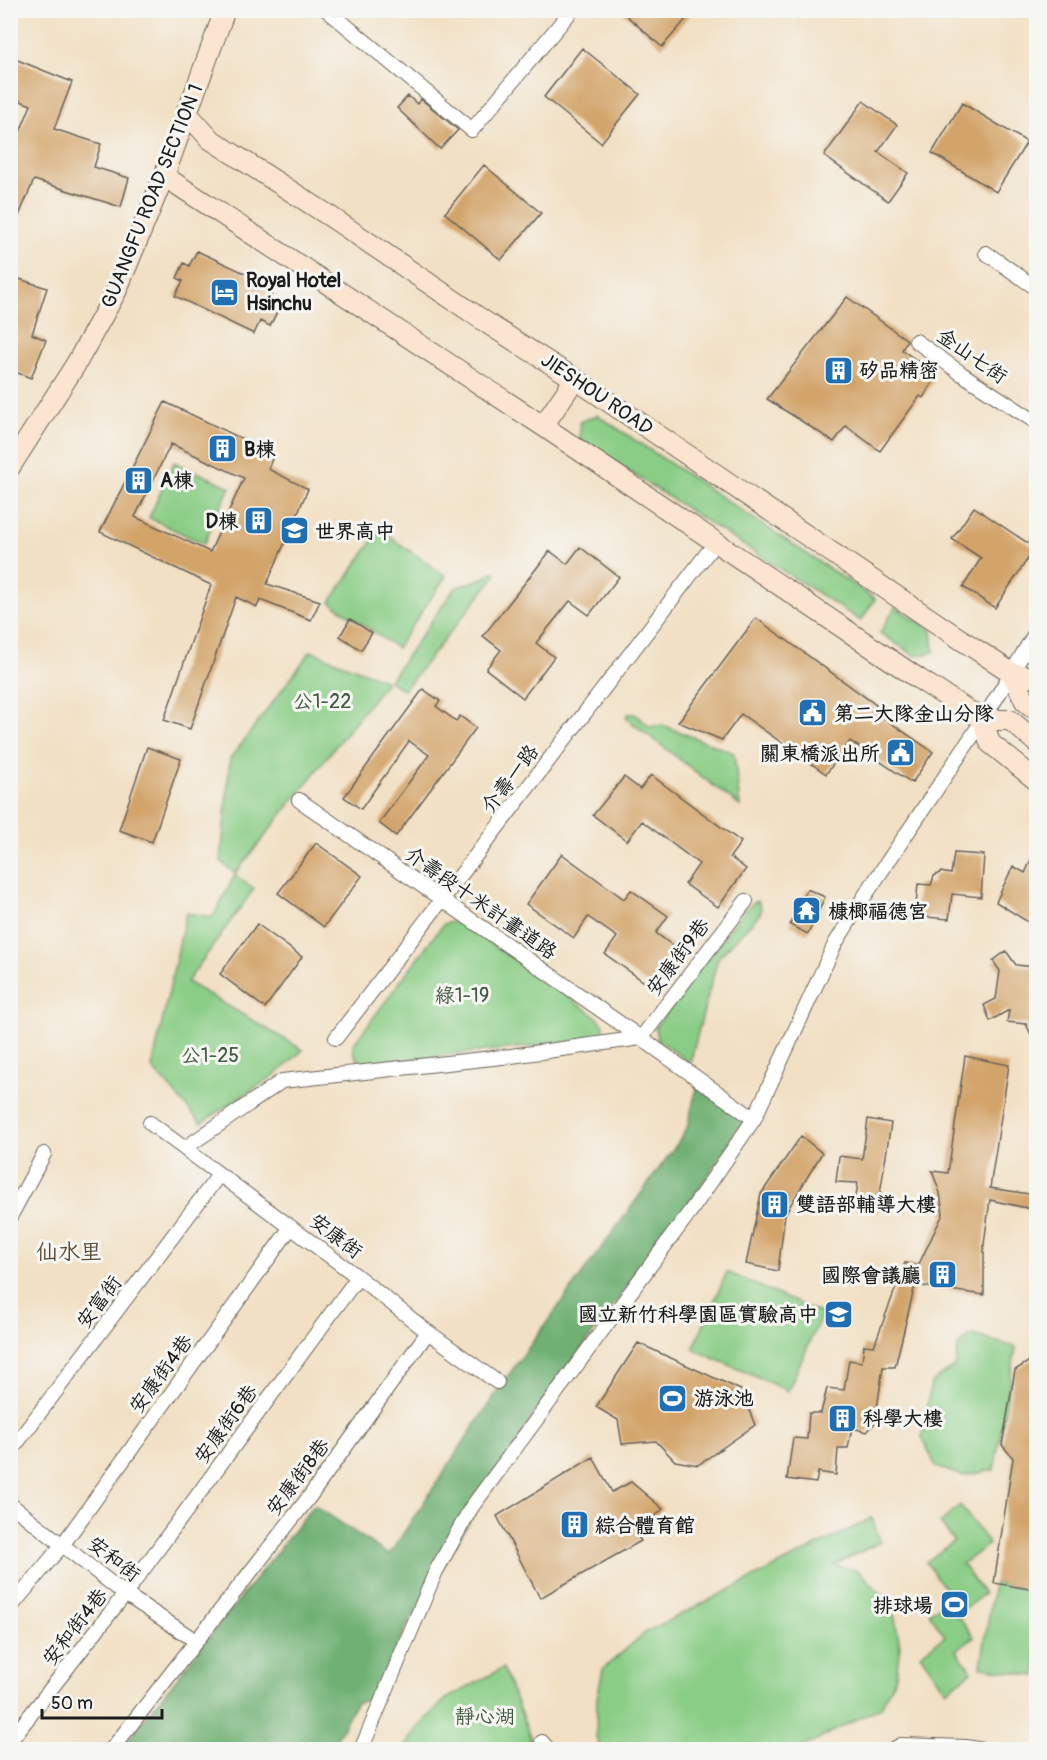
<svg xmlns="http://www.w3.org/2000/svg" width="1047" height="1760" viewBox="0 0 1047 1760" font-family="Pangolin,'LXGW WenKai TC',sans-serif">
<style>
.green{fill:#8acd86;stroke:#537451;stroke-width:1.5}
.forest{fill:#6fb073;stroke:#466648;stroke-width:1.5}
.building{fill:#d3a46a;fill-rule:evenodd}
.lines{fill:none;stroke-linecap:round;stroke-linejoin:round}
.street-casing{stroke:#676157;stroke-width:16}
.secondary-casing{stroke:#676157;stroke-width:22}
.street{stroke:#fff;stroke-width:14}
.secondary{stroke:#fce5d0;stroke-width:20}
.labels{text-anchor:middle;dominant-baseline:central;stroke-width:6;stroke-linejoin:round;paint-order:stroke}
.street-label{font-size:20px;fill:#1c1c1c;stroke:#f6f6f2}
.poi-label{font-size:20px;font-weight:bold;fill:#1c1c1c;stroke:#f6f6f2;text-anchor:start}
.park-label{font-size:20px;fill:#425a41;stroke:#f6f6f2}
.quarter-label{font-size:22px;fill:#5c4c37;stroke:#f6f6f2}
</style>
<rect width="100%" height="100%" fill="#f6f6f2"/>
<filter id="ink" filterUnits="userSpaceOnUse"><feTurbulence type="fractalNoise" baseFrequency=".0167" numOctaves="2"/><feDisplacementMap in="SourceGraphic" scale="12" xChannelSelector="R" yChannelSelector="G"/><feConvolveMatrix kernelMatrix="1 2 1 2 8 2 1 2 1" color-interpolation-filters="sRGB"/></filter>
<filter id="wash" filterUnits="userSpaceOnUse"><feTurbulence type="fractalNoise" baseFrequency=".008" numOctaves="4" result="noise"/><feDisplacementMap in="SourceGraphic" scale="24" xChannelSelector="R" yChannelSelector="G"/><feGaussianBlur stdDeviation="1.35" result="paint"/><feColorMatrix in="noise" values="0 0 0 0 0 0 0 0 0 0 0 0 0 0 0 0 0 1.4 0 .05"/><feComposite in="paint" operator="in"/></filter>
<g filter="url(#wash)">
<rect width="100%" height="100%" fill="#f2e0c4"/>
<path class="green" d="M597 415 875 599 861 621 580 440V422Z
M174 462 230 487 204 544 149 518Z
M380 530 446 576 397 648 330 602Z
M492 572H495L496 575 404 690 389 681 455 588 486 577Z
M895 607 932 630 934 652 915 656 880 633Z
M311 651 387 681 235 874 221 861 230 759Z
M628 714H635L650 727 662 725 734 753 740 806 626 718Z
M235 875 254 889 187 982 303 1050 278 1073 201 1123 152 1068 186 913 213 917Z
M758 901 761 908 760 914 718 958 690 1063 657 1039 655 1028 744 911 753 903Z
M451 922 462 924 597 1017 604 1025 602 1037 597 1040 364 1063C355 1060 353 1053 353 1045L438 931 444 924Z
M727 1272 822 1314 788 1391 693 1349Z
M972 1335 1016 1347 994 1470 963 1476 936 1467 922 1437 931 1383 956 1365 958 1346Z
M960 1505 989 1544 962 1564 984 1594 957 1614 974 1637 956 1650 972 1672 946 1691 920 1654 945 1636 929 1613 951 1597 926 1562 954 1541 940 1523Z
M872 1518 880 1542 834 1565 859 1571 886 1599 895 1618 900 1646 896 1676 881 1707 799 1749H601L596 1737 597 1698 603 1669 646 1632Z
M994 1583 1036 1590V1676L981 1667Z
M503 1668 535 1749H403L416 1730 446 1699Z"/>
<path class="forest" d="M697 1086 747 1119 687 1206 537 1409 407 1626 373 1699 355 1703 332 1749 120 1750 314 1505 389 1555 502 1384 677 1144 687 1128Z"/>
<g id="blocks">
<path class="building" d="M620 10H694L662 47Z
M582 48 640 94 601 143 544 97Z
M10 57 72 82 54 129 101 144 94 167 129 178 121 207 34 180 10 237V157L31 105 10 97Z
M408 96 417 104 421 99 458 130 440 149 397 108Z
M863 101 897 125 878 152 908 173 888 201 824 156Z
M962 103 1027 142 996 192 932 153Z
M484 165 541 213 501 260 445 213Z
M197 251 275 287 267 305 278 310 270 326 260 321 254 334 175 296 183 281 177 278 184 263 189 266Z
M10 276 47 288 32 334 46 340 31 378 10 370Z
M847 297 907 340 902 350 931 370 933 382 923 398 920 396 880 451 846 426 834 442 767 399Z
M165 402 274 454 268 469 308 489 267 584 320 601 311 620 260 600 257 607 236 597 190 729 164 720 211 585 100 532ZM171 444 244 478 210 552 135 517Z
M974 507 1035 548 995 608 963 587 981 558 952 539Z
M580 547 619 577 589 615 570 601 536 643 554 657 523 698 486 669 501 650 483 636 550 551 567 564Z
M756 618 876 705 872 710 933 752 912 783 850 741 826 774 741 714 722 740 678 722Z
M350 619 372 633 361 650 340 636Z
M423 689 440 701 436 706 456 721 460 716 476 728 396 836 379 823 429 755 409 741 361 809 344 797Z
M147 747 181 759 152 842 119 830Z
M651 775 741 842 730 857 746 869 718 907 685 884 699 864 642 821 627 841 593 815 624 777 640 789Z
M316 843 362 876 324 927 278 893Z
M1036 849V927L996 902 1013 866 1025 873Z
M954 853 984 855 981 897 952 894 949 919 915 916 918 884 931 885 934 876 941 872 951 874Z
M562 854 624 899 631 890 668 916 656 933 676 948 650 986 605 954 617 937 588 917 574 938 526 904Z
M807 889 825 897 808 934 790 925Z
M257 924 302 957 265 1008 220 974Z
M1006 951 1016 965 1036 967 1032 1007 1036 1013V1045L1026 1024 1007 1022 1009 1010 990 1021 984 1005 996 999 1000 971 993 961Z
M965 1056 1009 1065 990 1188 1036 1195V1210L990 1200 984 1244V1295L915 1285 895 1367H883L875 1423 867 1432 852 1428 848 1448H838L836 1475 818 1472 816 1483 787 1479 793 1438 807 1439 809 1413H821L827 1388 844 1390 849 1360 862 1362 864 1345 874 1346 905 1263 918 1266 943 1214 940 1193 932 1171 948 1173Z
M868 1119 891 1123 877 1213 854 1209 858 1183 836 1182 839 1156 862 1159Z
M801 1136 822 1153 785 1214 778 1271 746 1264 761 1194Z
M638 1343 741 1390 755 1425 698 1465 675 1461 656 1441 622 1444 618 1420 596 1407Z
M1036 1357V1590L994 1583 1013 1458 1002 1445 1015 1370Z
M593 1457 612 1492 631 1482 663 1509 636 1534 641 1541 540 1598 497 1516Z"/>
</g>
</g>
<g filter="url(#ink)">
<use href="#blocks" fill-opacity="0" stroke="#676157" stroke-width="1.5"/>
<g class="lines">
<defs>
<path id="street" d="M327 10 472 130 572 10
M986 253 1036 288
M916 341 962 374 1036 422
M299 800 641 1038 746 901
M336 1038 715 543
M150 1123 358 1277 428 1332 497 1382
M185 1148 282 1081 511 1056 641 1038 754 1119
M10 1217 44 1154
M10 1452 219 1175
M10 1504 125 1594 196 1641
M10 1608 63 1544 291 1227
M10 1741 125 1594 358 1277
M542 1742 549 1750
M111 1750 310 1496 428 1332
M361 1750 436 1571 471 1508 692 1209 754 1119 835 944 864 897 983 720 1036 632
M892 1750 901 1745 966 1747 983 1750"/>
<path id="secondary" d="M186 112 210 139 331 217 493 327 575 379 951 633 1012 673 1036 678
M164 176 543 426 919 679 983 720H1010L1036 742
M543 426 575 379
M10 467 76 364 116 292 164 176 225 10
M1012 673 1025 701 1036 710
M983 720 990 743 1036 780"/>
</defs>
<use href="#street" class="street-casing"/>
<use href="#secondary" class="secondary-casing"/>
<use href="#street" class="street"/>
<use href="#secondary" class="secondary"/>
</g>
</g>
<defs>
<symbol id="hotel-square" viewBox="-11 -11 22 22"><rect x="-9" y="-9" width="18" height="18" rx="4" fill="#1f6fb2" stroke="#f6f6f2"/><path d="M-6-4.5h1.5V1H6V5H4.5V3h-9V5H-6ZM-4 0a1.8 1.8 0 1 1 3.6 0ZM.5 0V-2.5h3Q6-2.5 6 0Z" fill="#fff"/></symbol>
<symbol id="building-square" viewBox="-11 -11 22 22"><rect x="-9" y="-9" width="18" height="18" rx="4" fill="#1f6fb2" stroke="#f6f6f2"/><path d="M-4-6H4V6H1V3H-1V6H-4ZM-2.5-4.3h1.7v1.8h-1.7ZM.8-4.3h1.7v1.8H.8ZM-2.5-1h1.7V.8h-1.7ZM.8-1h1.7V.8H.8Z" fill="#fff"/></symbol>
<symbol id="school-square" viewBox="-11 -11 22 22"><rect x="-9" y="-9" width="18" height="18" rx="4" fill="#1f6fb2" stroke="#f6f6f2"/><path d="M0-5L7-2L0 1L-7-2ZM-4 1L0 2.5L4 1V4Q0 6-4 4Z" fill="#fff"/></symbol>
<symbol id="civic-square" viewBox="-11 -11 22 22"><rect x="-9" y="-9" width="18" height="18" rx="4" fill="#1f6fb2" stroke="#f6f6f2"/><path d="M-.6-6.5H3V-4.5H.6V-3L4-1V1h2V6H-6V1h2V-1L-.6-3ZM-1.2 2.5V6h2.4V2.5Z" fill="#fff"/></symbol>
<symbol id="temple-square" viewBox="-11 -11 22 22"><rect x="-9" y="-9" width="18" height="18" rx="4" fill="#1f6fb2" stroke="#f6f6f2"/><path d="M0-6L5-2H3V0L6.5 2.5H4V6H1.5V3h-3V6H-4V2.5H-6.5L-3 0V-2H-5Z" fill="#fff"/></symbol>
<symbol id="stadium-square" viewBox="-11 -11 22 22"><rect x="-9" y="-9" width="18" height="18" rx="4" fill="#1f6fb2" stroke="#f6f6f2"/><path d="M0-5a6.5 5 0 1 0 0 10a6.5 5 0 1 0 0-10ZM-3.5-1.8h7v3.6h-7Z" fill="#fff"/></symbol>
</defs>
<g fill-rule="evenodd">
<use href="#hotel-square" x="208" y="276" width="33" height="33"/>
<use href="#building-square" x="822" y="354" width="33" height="33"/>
<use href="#building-square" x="206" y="432" width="33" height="33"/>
<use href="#building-square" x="122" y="464" width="33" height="33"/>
<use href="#building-square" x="242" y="504" width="33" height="33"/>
<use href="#school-square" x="278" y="514" width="33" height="33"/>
<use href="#civic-square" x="796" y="696" width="33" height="33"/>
<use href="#civic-square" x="884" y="736" width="33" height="33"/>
<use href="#temple-square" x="790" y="894" width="33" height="33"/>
<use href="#building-square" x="758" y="1188" width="33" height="33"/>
<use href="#building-square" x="926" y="1258" width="33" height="33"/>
<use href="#school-square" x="822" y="1298" width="33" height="33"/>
<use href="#stadium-square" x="656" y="1382" width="33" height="33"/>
<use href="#building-square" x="826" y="1402" width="33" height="33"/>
<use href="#building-square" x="558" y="1508" width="33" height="33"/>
<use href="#stadium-square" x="938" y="1588" width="33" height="33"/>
</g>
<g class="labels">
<g class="street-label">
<text transform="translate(152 196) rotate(-68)">GUANGFU ROAD SECTION 1</text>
<text transform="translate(972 356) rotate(35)">金山七街</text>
<text transform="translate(597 394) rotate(34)">JIESHOU ROAD</text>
<text transform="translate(510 779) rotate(-53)">介壽一路</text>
<text transform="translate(481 903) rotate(35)">介壽段十米計畫道路</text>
<text transform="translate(678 957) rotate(-53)">安康街9巷</text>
<text transform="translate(336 1236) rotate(37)">安康街</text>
<text transform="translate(99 1302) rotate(-53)">安富街</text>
<text transform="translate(161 1374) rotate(-54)">安康街4巷</text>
<text transform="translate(226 1424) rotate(-54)">安康街6巷</text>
<text transform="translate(298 1477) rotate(-53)">安康街8巷</text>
<text transform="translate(114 1559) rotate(38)">安和街</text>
<text transform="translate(75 1627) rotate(-52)">安和街4巷</text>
</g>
<g class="poi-label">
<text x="246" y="280">Royal Hotel<tspan x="246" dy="23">Hsinchu</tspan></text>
<text x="859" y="370">矽品精密</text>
<text x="244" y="449">B棟</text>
<text x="160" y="480">A棟</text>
<text x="238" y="521" text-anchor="end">D棟</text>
<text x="315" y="531">世界高中</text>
<text x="834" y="713">第二大隊金山分隊</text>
<text x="880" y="753" text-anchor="end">關東橋派出所</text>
<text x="828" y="911">槺榔福德宮</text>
<text x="796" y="1204">雙語部輔導大樓</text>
<text x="921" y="1275" text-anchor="end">國際會議廳</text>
<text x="818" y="1314" text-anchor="end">國立新竹科學園區實驗高中</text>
<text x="694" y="1398">游泳池</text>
<text x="863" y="1418">科學大樓</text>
<text x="595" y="1525">綜合體育館</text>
<text x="933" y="1605" text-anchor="end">排球場</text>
</g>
<g class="park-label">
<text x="322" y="701">公1-22</text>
<text x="462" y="995">綠1-19</text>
<text x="210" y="1055">公1-25</text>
<text x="485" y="1716">靜心湖</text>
</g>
<g class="quarter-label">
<text x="69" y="1252">仙水里</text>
</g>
</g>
<rect width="1047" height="1760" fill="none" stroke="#f6f6f2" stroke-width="36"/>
<path d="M42 1709v9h120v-9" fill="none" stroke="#1c1c1c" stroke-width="3"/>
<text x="51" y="1709" font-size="18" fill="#1c1c1c" stroke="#f6f6f2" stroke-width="4.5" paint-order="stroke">50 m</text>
</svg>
